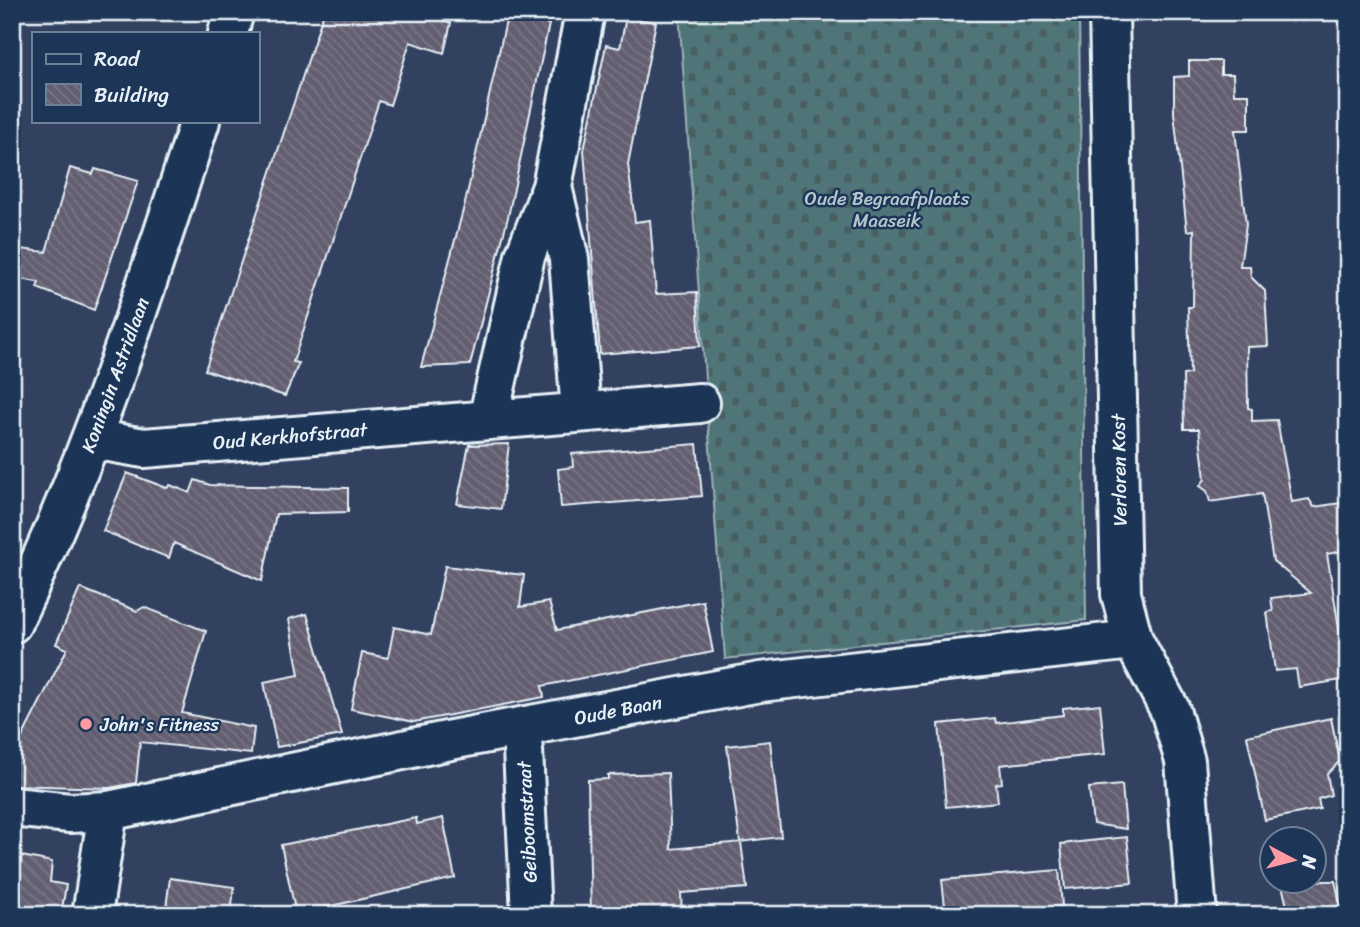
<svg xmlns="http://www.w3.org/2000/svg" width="1360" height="927" viewBox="0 0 1360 927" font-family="Sriracha,sans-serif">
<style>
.cemetery{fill:url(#cemetery-stones);stroke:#9cb3b8;stroke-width:2}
.building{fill:url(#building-back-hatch);stroke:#e8f1f8;stroke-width:2}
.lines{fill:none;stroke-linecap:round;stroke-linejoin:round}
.minor-casing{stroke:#e8f1f8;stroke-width:44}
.major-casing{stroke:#e8f1f8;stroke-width:44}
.minor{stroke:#1d3557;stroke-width:38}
.major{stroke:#1d3557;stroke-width:38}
.poi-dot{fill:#ff9aa2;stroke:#1d3557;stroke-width:2.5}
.labels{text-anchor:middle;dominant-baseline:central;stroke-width:5;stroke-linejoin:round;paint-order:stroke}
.park-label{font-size:19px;fill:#b2c6cb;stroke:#1d3557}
.street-label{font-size:19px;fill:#e8f1f8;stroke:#1d3557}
.poi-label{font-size:19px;fill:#e8f1f8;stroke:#1d3557;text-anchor:start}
</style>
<defs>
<pattern id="cemetery-stones" width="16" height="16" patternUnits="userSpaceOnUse" patternTransform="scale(1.75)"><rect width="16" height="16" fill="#4f7578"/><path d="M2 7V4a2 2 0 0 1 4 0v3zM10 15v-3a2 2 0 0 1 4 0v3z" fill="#4a5e61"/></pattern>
<pattern id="building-back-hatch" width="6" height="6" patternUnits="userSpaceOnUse" patternTransform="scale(1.75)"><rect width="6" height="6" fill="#635e71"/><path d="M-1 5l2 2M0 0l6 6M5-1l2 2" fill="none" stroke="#797686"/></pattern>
</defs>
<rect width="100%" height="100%" fill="#32415f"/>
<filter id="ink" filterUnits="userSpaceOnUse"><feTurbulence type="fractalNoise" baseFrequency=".0143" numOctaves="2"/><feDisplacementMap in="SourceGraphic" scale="14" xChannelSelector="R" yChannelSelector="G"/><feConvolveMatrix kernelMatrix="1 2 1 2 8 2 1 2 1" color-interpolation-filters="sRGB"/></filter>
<g filter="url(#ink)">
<path class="cemetery" d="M679 12H1079L1086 620 725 659Z"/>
<path class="building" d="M324 12H421L451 23 444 53 410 42 390 105 379 101 293 362 299 363 285 396 205 370Z
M508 12H537L535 21 549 24 508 217 470 365 421 367 466 199Z
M626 17 656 22 628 164 635 222 650 220 656 294 697 292 700 346 600 354 584 150 606 45 620 48Z
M1189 61H1221V74H1233L1234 94H1249V130H1235L1246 225 1240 266H1250L1251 277 1265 291 1268 346 1247 347 1248 408 1252 409V421L1277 420 1292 502 1309 499 1314 507 1348 502V550L1327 554 1340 634 1348 633V679L1299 687 1296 669 1275 671 1267 612 1273 611 1271 598 1311 593 1273 561 1262 494 1210 502 1207 491 1200 486 1205 479 1199 429H1184L1183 375 1190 374 1188 307H1193L1194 230 1187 231 1174 113V77L1189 76Z
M70 168 93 174 95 169 138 181 94 310 37 288 39 282 12 278V248L46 252Z
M509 444 501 509 457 504 469 445Z
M697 444 702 496 561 507 558 469 573 467 572 454Z
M127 473 167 488 170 485 190 493 195 480 210 485 348 488V512L276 514 262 581 174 543 169 558 103 531Z
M445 566 524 575 520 607 549 602 557 630 703 601 713 652 542 686 544 697 414 722 351 709 362 653 388 658 394 627 431 635Z
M80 588 137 611 144 607 206 631 182 713 254 728 251 754 140 742 136 783 109 788 12 785V757L67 649 56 644Z
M307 614 342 735 277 747 264 682 299 675 289 619Z
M1100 704 1105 754 1000 765 1002 783 996 784 998 802 946 807 939 724 995 718 996 723 1063 715V708Z
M1331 718 1340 761 1327 774 1331 795 1318 799 1320 809 1265 820 1247 736Z
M770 741 781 837 740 842 727 746Z
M668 773 671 849 741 842 747 888 681 893 682 915H591L588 780 608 779V775Z
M1122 785 1126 829 1093 824 1089 788Z
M416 818 417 824 443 818 455 878 296 914 281 845Z
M1127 837 1132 883 1065 889 1061 844Z
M12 854 52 862 50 882 66 885 61 915H32L33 910 12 908Z
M1059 870 1062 906 995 915H946L942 880Z
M170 878 234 887 231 915H165Z
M1281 881H1335L1343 915H1289Z"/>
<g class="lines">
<defs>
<path id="minor" d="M1109 12 1121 594 1133 640 1170 710 1185 761 1197 915
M552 187 569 259 581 412
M488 420 525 256 552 187 585 12
M92 439 144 448 700 403
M522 729 531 915
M12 807 70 813 108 811 451 740 760 682 1133 640
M92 915 108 811"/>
<path id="major" d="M228 33 234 12
M12 623C90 461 145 292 200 121"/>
</defs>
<use href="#minor" class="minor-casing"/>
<use href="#major" class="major-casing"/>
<use href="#minor" class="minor"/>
<use href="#major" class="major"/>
</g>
</g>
<circle class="poi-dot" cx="86" cy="724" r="7"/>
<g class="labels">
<g class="park-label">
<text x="887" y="198">Oude Begraafplaats<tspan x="887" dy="22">Maaseik</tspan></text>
</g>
<g class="street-label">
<text transform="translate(115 375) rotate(-70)">Koningin Astridlaan</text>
<text transform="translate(290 436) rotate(-5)">Oud Kerkhofstraat</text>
<text transform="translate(1119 470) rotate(-91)">Verloren Kost</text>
<text transform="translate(618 710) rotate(-11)">Oude Baan</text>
<text transform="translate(527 822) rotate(-93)">Geiboomstraat</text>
</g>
<g class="poi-label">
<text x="100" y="724">John's Fitness</text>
</g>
</g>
<rect width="1360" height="927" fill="none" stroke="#1d3557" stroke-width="42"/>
<rect x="21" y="21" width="1318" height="885" fill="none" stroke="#e8f1f8" stroke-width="2.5" filter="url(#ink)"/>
<rect x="32" y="32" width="228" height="91" fill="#1d3557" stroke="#6e8097" stroke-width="2"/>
<rect x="46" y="54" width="35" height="10" fill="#1d3557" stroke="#6e8097" stroke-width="2"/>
<text x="94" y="66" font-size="21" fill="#e8f1f8">Road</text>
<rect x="46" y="84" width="35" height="21" fill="url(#building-back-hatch)" stroke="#6e8097" stroke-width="2"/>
<text x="94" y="102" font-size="21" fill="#e8f1f8">Building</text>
<g transform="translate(1293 860) rotate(97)"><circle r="33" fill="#1d3557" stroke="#6e8097" stroke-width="2"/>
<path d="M0-5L12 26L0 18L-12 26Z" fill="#ff9aa2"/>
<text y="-10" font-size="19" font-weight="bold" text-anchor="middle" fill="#e8f1f8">N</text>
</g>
</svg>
